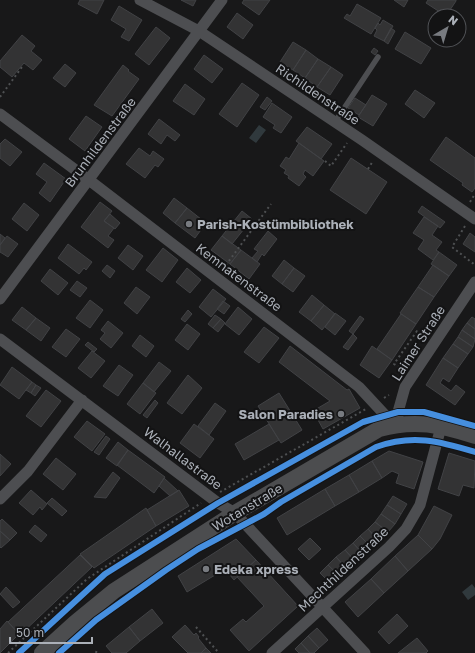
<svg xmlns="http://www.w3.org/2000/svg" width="475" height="653" viewBox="0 0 475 653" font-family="'Golos Text',sans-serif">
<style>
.water{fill:#30393d}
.building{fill:#333334;stroke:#414245}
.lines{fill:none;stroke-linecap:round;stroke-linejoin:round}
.path{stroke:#4e5052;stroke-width:2;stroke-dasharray:2 3;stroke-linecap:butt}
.service{stroke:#4d4e51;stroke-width:5.5}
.minor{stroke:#4d4e51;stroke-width:11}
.secondary{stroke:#4c4d4f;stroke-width:16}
.cycleway-casing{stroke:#131314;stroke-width:8}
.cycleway{stroke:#468fdf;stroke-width:6}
.poi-dot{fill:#787b80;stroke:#131314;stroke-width:1.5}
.labels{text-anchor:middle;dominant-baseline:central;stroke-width:4;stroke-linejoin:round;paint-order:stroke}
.street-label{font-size:13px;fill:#abb0b8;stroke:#131314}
.poi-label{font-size:13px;font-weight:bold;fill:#abb0b8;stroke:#131314;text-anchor:start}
</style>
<rect width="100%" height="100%" fill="#181819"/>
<path class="water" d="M259 125 266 130 256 143 249 138Z
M472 584 475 588V595L468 600 462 592Z"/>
<path class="building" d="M80 0H104L97 14 78 4Z
M181 0H196L193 6Z
M244 0H270L259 15 242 3Z
M394 0H408L404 7Z
M428 0H456V1L446 16 426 3Z
M357 4 381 18 371 34 344 18 347 14 350 16Z
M119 6 142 20 129 41 121 37 126 29 111 20Z
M237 13 253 25 243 39 227 27Z
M383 20 393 26 384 41 374 36 377 30 375 28 378 23 380 25Z
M156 27 170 38 149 65 135 54Z
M391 28 395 31 388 44 384 41Z
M405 32 431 48 421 64 395 49Z
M22 35 35 46 31 51 42 60 33 70 24 63 12 77 0 67V61Z
M293 42 306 50 293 70 280 62Z
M374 48 378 51 375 55 371 52Z
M306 50 318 59 305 78 293 70Z
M204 55 223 69 212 83 194 69Z
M318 59 331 67 317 87 305 78Z
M65 64 76 73 65 87 53 78Z
M123 65 129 70 128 71 139 79 112 116 94 105Z
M331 67 343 75 330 95 317 87Z
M242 83 259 95 237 127 219 114Z
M185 84 205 99 194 115 173 101Z
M415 90 435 103 424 118 405 104Z
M372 95 387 104 373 126 358 117Z
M267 97 272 101 265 110 260 107Z
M355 98 366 105 359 115 348 108Z
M272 103 292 117 281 133 273 128 275 125 263 117Z
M86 116 102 127 85 151 69 139Z
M159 119 180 135 175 141 167 135 161 144 148 134Z
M307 127 332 144 321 159 296 141Z
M446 137 475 158V188L472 192 462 185 463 183 430 160Z
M5 139 22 152 10 166 0 158V144Z
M299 143 324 161 313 176 305 170 303 174 306 177 299 186 288 178 289 176 284 173 286 170 280 166 286 157 289 159Z
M139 148 150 156 153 151 164 159 158 167 155 165 145 178 126 164Z
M351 158 387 182 366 214 330 190Z
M44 163 66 179 50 202 39 193 47 182 36 174Z
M174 198 187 208 175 223 163 213Z
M100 202 112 211 104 221 114 228 108 236 114 240 108 248 81 227Z
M24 203 39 215 27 231 12 219Z
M422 206 445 222 440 228 418 212Z
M187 208 206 223 195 238 175 223Z
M242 211 252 219 232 244 222 236Z
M110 214 120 223 115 229 104 221Z
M424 217 438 226 432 235 442 242 436 250 439 252 433 260 418 249 424 240 413 233Z
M268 231 277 239 264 256 262 254 257 262 252 258 258 251 254 249Z
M470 233 475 237V252L463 244Z
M0 234 5 238 0 245Z
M7 236 18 244 8 257 0 252V245Z
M222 236 241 250 230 264 211 250Z
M68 244 92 262 86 270 84 268 79 274 58 258Z
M128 245 143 256 133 270 118 258Z
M163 248 178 260 162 282 146 270Z
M241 250 260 264 249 279 230 264Z
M439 252 457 265 449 276 431 264Z
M284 260 294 268 282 284 272 276Z
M107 265 115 271 110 278 102 271Z
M433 265 449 276 434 297 418 287Z
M187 268 201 280 190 293 176 282Z
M294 268 305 276 293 292 282 284Z
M50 269 68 283 58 295 41 281Z
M77 281 87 288 80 297 70 290Z
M136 287 150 297 137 314 124 303Z
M418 287 434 297 416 324 400 313Z
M213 289 226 299 211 317 199 307Z
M312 295 324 305 311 321 299 312Z
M90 300 103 310 90 328 76 318Z
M223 301 230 306 224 314 217 309Z
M324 305 335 314 322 330 311 321Z
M22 307 36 318 26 330 12 320Z
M238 307 252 319 239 335 225 324Z
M188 310 192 314 185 322 181 319Z
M335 313 346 321 335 335 325 327Z
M401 314 416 324 392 360 377 349Z
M215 315 221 319 213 328 208 324Z
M360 316 364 319 353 334 349 331Z
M472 317 475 319V329L467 323Z
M36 318 50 328 41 341 26 330Z
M221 319 225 323 218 332 213 328Z
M108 321 123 333 111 348 100 339 105 333 101 330Z
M467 323 475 329V339L462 330Z
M187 324 200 334 188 350 175 340Z
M264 327 279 338 259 363 244 352Z
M66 329 80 339 66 357 52 347Z
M462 330 475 339 473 347 458 337Z
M353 334 357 338 348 350 343 347Z
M140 335 154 346 146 357 132 346Z
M458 337 473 347 468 354 453 344Z
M88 342 97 349 94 352 85 345Z
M453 344 468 354 458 368 443 358Z
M290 346 347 390 349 389 360 408 323 429 313 411 330 401 279 362Z
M372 346 392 360 379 378 360 365Z
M92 351 105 361 91 378 78 368Z
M443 358 458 368 449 382 443 378 440 383 451 391 456 385 465 392 455 405 426 385Z
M159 362 171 371 154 392 143 383Z
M119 365 133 375 118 396 103 386Z
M12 367 32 382 19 399 0 385Z
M188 375 202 388 182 414 167 403Z
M32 382 36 385 31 393 26 390Z
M143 383 156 393 140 414 127 404Z
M36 385 41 388 35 396 31 393Z
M46 390 61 401 41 427 26 416Z
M279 393 302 430 281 443 258 406Z
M155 400 158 403 147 418 143 415Z
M215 403 226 411 209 435 198 426Z
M87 421 105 434 92 451 74 437Z
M194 424 214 439 200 458 180 443Z
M269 424 279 440 244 460 235 444Z
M106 436 110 439 99 455 94 452Z
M118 442 128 450 117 466 106 458Z
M128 450 165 477 154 493 117 465Z
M389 451 423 462 414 489 396 483 399 474 392 471 382 478 372 461Z
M449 453 475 461 474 488 463 485 459 496 438 489Z
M0 454 11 464 0 476Z
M56 458 76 474 63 490 43 474Z
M372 461 382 478 359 492 349 475Z
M113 472 120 478 106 498 94 497Z
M349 475 359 492 335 506 325 489Z
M164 478 178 491 170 496 159 486Z
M325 489 335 506 287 535 277 518Z
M31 490 47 504 42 510 40 507 33 515 19 503Z
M179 490 189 506 156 526 147 510Z
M393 496 407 504 401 514 387 505Z
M52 498 67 511 62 516 47 503Z
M387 505 401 514 395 524 381 514Z
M434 506 452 515 440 539 432 549 418 535Z
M146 508 156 526 94 568 80 554Z
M381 514 395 524 388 532 375 522Z
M2 519 17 533 10 540 0 531V521Z
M375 522 388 532 379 541 368 529Z
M35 525 47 535 41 542 29 532Z
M368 529 379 541 372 548 360 536Z
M0 531 10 540 1 548 0 547Z
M418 535 432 549 408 571 395 556Z
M360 536 372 548 364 555 353 543Z
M310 538 321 549 309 560 298 549Z
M236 539 256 560 234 580 225 569 187 592 178 576Z
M353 543 364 555 356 562 345 550Z
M345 550 356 562 348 570 336 557Z
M80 555 92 567 20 635 8 622Z
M395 556 408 571 384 593 371 579Z
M336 557 348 570 340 577 328 565Z
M256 560 298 606 249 651 230 630 243 619 246 622 264 606 237 577Z
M328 565 341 577 332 585 320 573Z
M371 579 384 593 358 617 345 602Z
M6 587 20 602 13 608 0 594Z
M152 609 163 623 140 641 129 627Z
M397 614 408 626 389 644 378 632Z
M7 621 19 634 0 653V629Z
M185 625 194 635 196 633 199 637 198 638 206 648 201 653H188L172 637Z
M129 627 140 641 126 653H112L106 646Z
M317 628 328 640 319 648 308 636Z
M308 636 319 648 314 653H310L301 643Z
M417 638 428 651 426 653H398Z
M301 643 310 653H299L295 649Z
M206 648 211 653H201Z"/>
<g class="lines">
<path class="path" d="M0 97 22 67
M325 161 331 166 347 143
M368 169 373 161
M470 202 475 194
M465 226 452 247 475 265
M223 269 271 204
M404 370 394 364 417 331 426 338
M384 398 389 395
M220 492 366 409
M196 627 219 653
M8 653 87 579 201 503
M96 653 97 649"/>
<path class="service" d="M335 122 378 57"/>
<path class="minor" d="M140 0 199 31 362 140 475 219
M0 114 89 180 359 387 385 415 398 424
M0 299 222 0
M0 339 218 503 235 513 365 653
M398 424V412L405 387 475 282
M0 499 28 471 82 400
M272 653 389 547 406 529 420 505 441 427"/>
<path class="secondary" d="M42 653 75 623 114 591 235 513 379 429C415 419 441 425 475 436"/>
<defs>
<path id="cycleway" d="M19 653 105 574 218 503 363 422 398 412H424L475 426
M59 653 96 620 166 570 198 549 264 514 281 502 376 447C412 434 439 441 475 452"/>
</defs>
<use href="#cycleway" class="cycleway-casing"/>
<use href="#cycleway" class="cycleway"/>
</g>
<g class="poi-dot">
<circle cx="189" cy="224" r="4"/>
<circle cx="341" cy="414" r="4"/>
<circle cx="206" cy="569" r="4"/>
</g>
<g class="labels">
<g class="street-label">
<text transform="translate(318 94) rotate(34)">Richildenstraße</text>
<text transform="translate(100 142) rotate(-53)">Brunhildenstraße</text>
<text transform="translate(239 277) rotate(37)">Kemnatenstraße</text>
<text transform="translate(418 343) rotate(-57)">Laimer Straße</text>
<text transform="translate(183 458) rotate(37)">Walhallastraße</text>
<text transform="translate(247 507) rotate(-31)">Wotanstraße</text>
<text transform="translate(343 569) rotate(-43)">Mechthildenstraße</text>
</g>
<g class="poi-label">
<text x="197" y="224">Parish-Kostümbibliothek</text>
<text x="333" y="414" text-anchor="end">Salon Paradies</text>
<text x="214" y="569">Edeka xpress</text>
</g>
</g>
<g transform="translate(447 28) rotate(38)"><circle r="19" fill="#131314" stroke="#505256"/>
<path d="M0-3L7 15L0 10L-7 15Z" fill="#787b80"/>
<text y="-6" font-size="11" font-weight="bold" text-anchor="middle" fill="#abb0b8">N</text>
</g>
<path d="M10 637v6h82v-6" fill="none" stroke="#abb0b8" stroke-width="2"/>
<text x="16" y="637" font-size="12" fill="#abb0b8" stroke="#131314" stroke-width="3" paint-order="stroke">50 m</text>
</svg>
